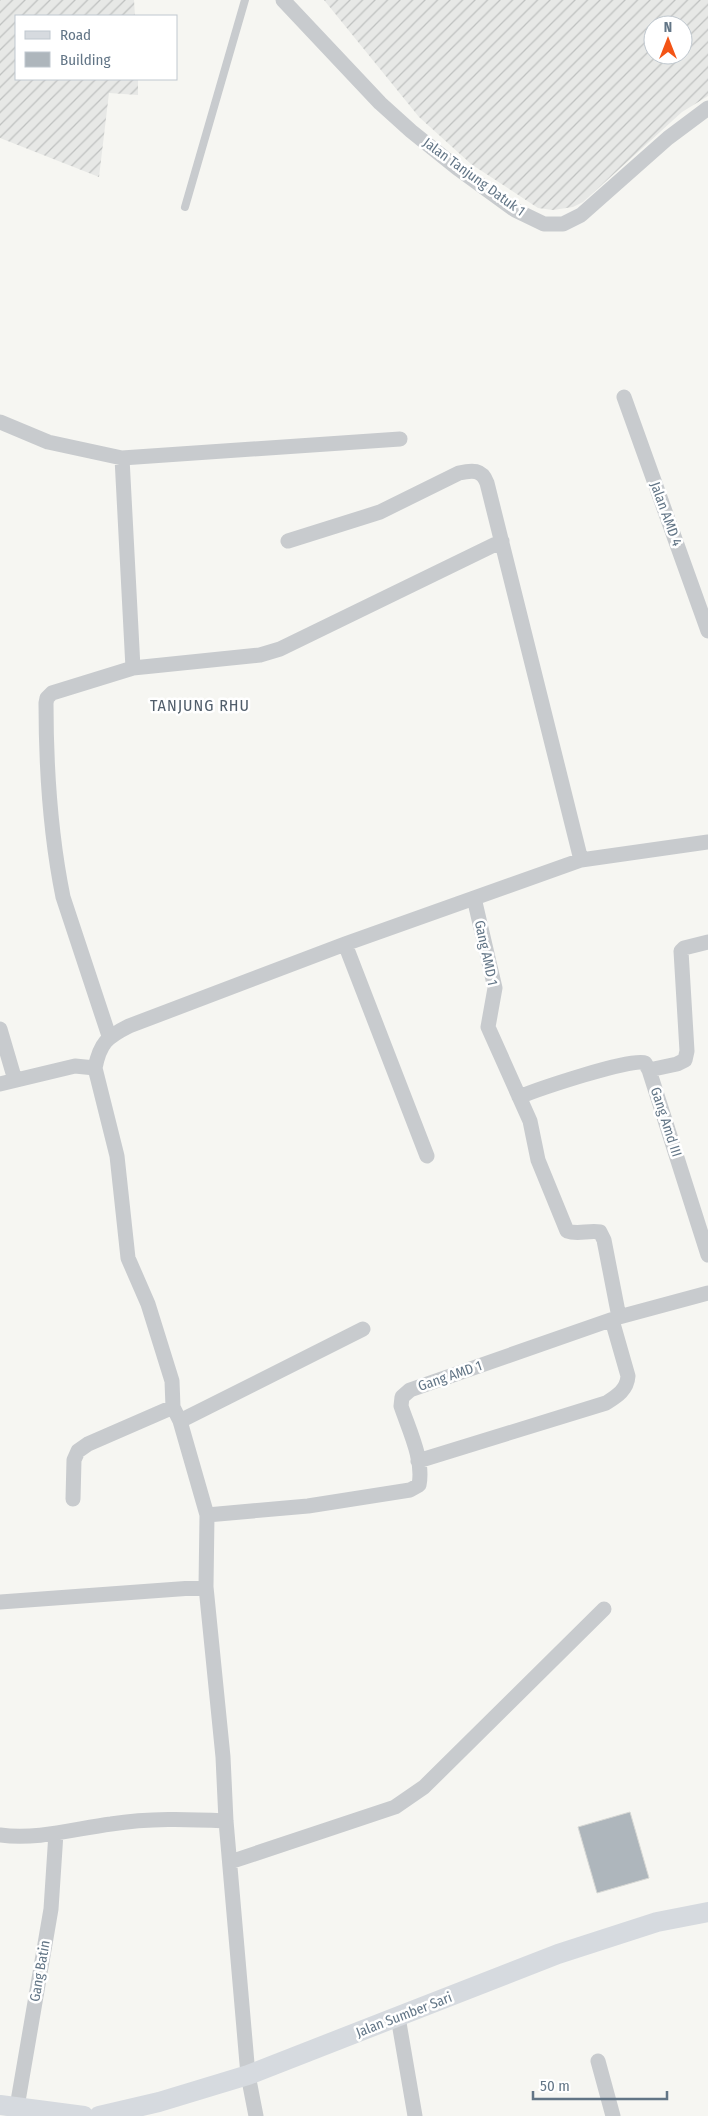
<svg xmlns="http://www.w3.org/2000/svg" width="708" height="2116" viewBox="0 0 708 2116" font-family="'Fira Sans Condensed',sans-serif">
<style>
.industrial{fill:url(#industrial-furrows);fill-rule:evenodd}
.building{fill:#aeb6bc;stroke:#d7d8d5}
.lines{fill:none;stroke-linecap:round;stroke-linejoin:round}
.lane{stroke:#c8cbce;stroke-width:8}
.street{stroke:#c8cbce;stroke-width:15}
.secondary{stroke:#d6dadf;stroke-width:20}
.labels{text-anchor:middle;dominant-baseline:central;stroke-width:5;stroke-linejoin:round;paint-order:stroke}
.street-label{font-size:14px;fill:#627586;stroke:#fff}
.quarter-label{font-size:16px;letter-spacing:1px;fill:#515e6b;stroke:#fff}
</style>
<defs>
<pattern id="industrial-furrows" width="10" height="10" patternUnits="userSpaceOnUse" patternTransform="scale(1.25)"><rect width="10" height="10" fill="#e7e8e6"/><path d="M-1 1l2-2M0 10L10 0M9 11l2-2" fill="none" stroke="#bfc1c0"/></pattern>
</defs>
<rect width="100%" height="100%" fill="#f6f6f2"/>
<path class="industrial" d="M0 0H134L135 16H16V79H138V95L109 93 99 177 0 138Z
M324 0H708V96L682 112 583 202 573 207 553 210 538 208 471 164 419 117ZM653 25H683V55H653Z"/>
<path class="building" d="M630 1812 649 1878 597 1893 578 1827Z"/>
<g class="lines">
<path class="lane" d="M185 207 245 0"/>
<path class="street" d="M283 0 380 103 411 131 457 168 515 210 544 224H563L581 215 668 138 708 108
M624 397 708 631
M0 422 48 442 122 458 400 439
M288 541 380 512 459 473C472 470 482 469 487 483L581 860
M133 668 260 655 280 649 502 541
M474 898 495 988 488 1027 530 1121 538 1160 567 1231C578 1235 588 1230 600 1232L604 1240 619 1317
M345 944 427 1156
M0 1029 15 1080
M109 1036 63 897C50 833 46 768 46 703L47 698 52 693 133 668 122 458
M649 1070 677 1064 685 1060 687 1051 681 951 684 948 708 942
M0 1084 75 1066 95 1068
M519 1097C536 1090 632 1057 645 1063L649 1070 708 1255
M180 1421 363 1329
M418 1461 606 1403C617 1396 627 1390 628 1376L612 1320
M73 1499 74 1460 78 1451 88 1444 173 1407
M207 1515 308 1506 410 1490 419 1485C424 1460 409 1430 401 1406L402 1397 410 1390 619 1317 708 1293
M0 1602 206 1587
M0 1835C37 1840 74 1829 111 1824 149 1818 187 1819 226 1821
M230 1862 395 1807 424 1787 604 1609
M398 2017 415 2116
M598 2061 613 2116
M17 2107 51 1909 56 1833
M256 2116 248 2075 226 1821 223 1757 206 1587 207 1515 180 1421 173 1407 172 1381 148 1304 128 1258 117 1156 95 1068C100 1043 107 1037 129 1026L345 944 581 860 708 842"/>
<path class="secondary" d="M0 2105 84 2116
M99 2116 159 2102 248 2075 558 1954 657 1922 708 1912"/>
</g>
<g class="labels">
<g class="street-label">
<text transform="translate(474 177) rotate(36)">Jalan Tanjung Datuk 1</text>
<text transform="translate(666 514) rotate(70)">Jalan AMD 4</text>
<text transform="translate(486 953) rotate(78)">Gang AMD 1</text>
<text transform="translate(666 1122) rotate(72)">Gang Amd III</text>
<text transform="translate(450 1376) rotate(-19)">Gang AMD 1</text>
<text transform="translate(40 1971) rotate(-80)">Gang Batin</text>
<text transform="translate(404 2015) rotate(-21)">Jalan Sumber Sari</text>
</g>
<g class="quarter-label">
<text x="200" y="705">TANJUNG RHU</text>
</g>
</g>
<rect x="15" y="15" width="162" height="65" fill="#ffffff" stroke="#c0c8cf"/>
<rect x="25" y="31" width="25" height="8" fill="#d6dadf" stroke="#c0c8cf"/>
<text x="60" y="40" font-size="15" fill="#627586">Road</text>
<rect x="25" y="52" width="25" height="15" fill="#aeb6bc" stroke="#c0c8cf"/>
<text x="60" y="65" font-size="15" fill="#627586">Building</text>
<g transform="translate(668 40)"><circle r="24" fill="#ffffff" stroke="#c0c8cf"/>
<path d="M0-4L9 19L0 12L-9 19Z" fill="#f35416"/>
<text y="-8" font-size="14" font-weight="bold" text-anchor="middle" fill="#627586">N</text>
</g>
<path d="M533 2091v8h134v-8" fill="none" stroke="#627586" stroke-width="2.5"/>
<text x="540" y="2091" font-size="15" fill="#627586" stroke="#ffffff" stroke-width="4" paint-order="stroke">50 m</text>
</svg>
